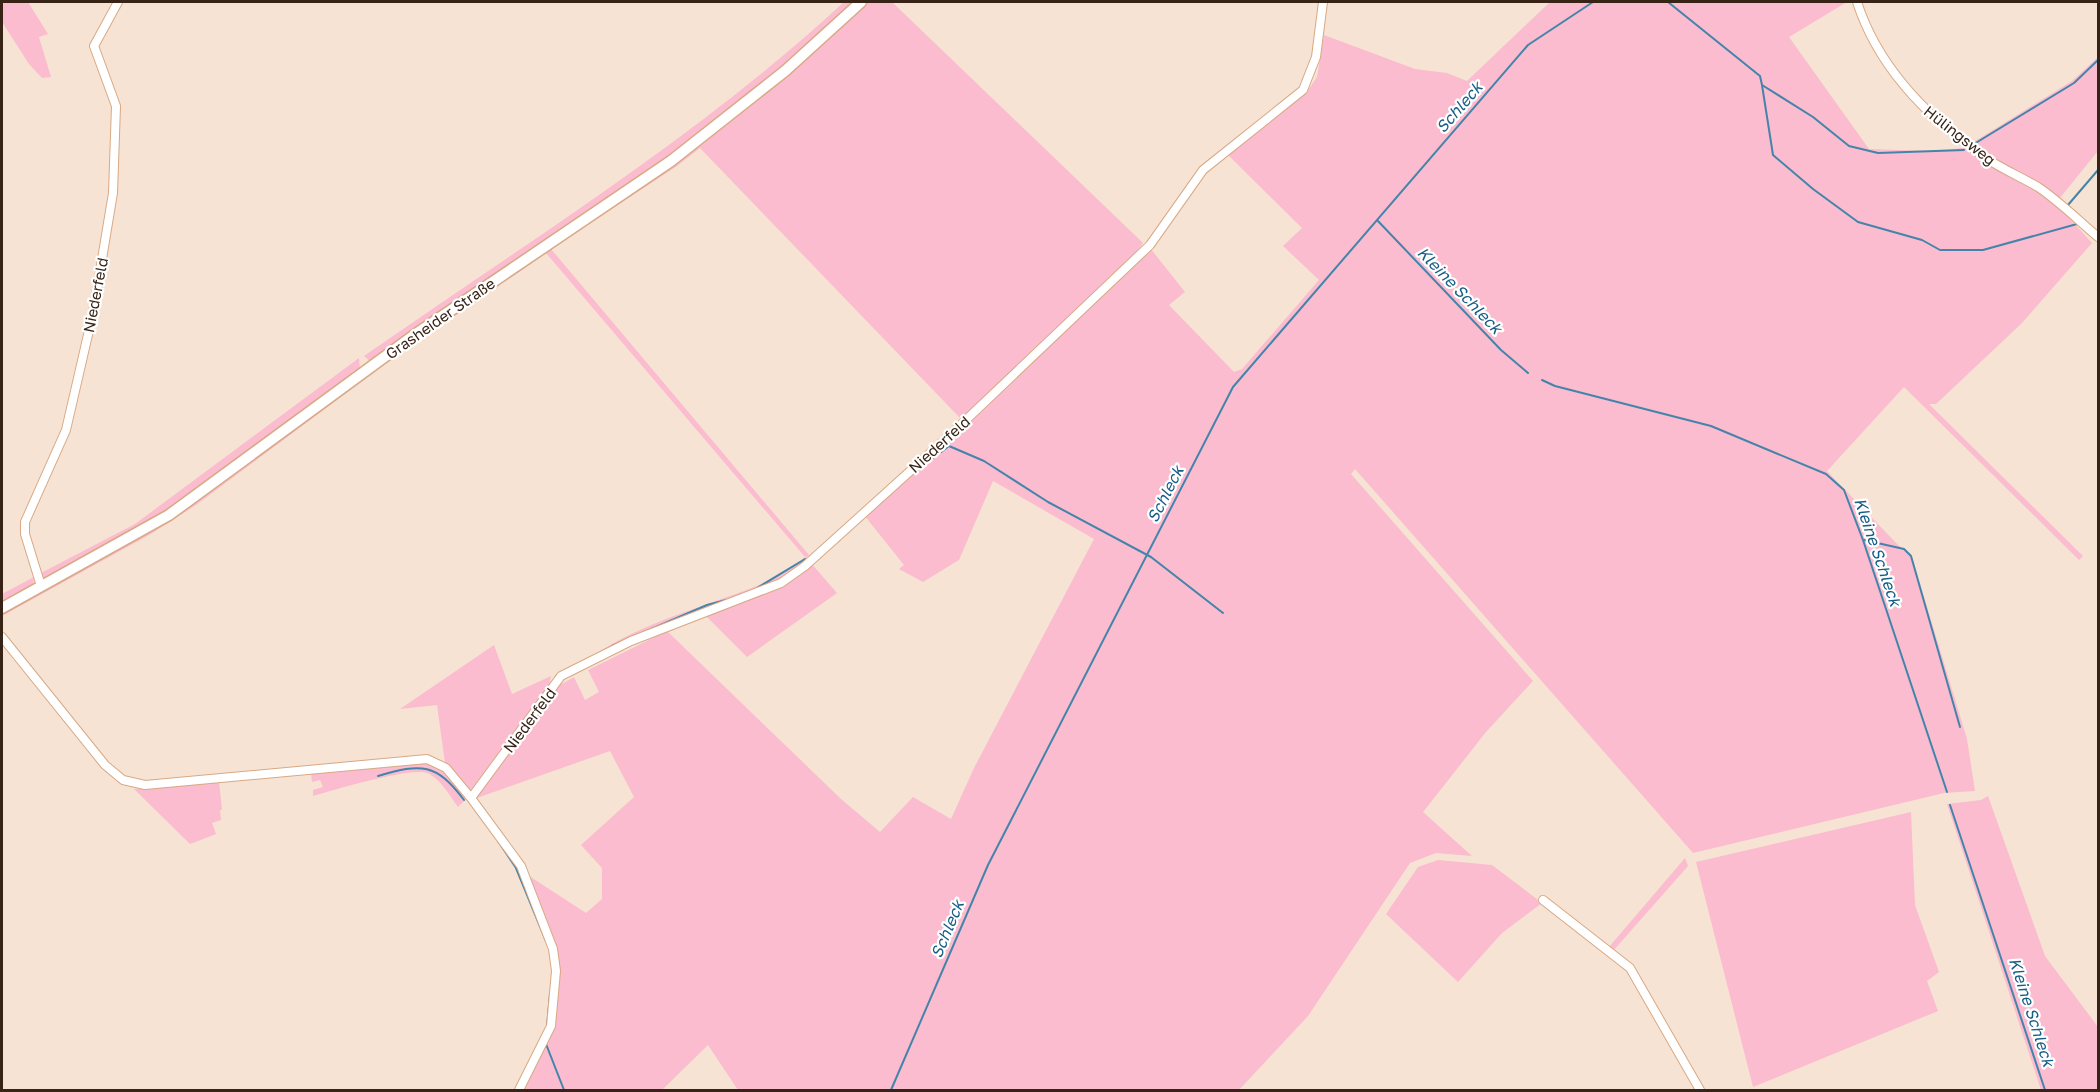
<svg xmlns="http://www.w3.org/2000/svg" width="2100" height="1092" viewBox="0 0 2100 1092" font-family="'Golos Text',sans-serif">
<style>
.green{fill:#fabcce}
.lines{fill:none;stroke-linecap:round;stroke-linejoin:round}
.stream{stroke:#4584aa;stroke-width:2}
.minor-casing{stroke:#d8a984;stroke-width:10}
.tertiary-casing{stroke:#d8a984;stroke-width:13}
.minor{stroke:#fff;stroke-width:8}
.tertiary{stroke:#fff;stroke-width:10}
.labels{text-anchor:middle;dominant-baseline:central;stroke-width:4.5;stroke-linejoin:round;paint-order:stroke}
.street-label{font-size:15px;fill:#372416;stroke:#fff}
.water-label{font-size:16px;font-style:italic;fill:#155e86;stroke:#fff}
</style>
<rect width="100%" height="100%" fill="#f7e3d4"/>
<path class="green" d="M2 2H28L48 34 39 37 51 77 42 78 29 64 2 22Z
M844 2H857L803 52 680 151 371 362 364 356C527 242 697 138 844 2Z
M866 2H892L1143 243 1132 258 961 419 700 148 677 166 551 249 809 555 805 558 807 560 778 580 604 653 602 650C634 630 670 617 705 605 738 592 778 583 805 557L546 253 376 370 375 367 651 179Z
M1550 2H1847L1789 37 1869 149 1930 151 1963 148 1965 145 1985 161 2037 191 2063 211 2092 243 2022 323 1936 404H1929L2083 556 2079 560 1904 387 1827 471 1899 546 1911 554 1967 739 1975 791 1944 793 1693 853 1355 469 1351 474 1533 681 1486 732 1423 812 1472 856 1436 853 1410 863 1308 1016 1239 1090H738L708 1045 662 1090H523L547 1040 558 971 526 874 586 913 602 899V868L581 845 634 797 610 751 474 799 560 685 574 677 585 700 599 692 588 670 667 631 841 799 880 832 913 797 951 819 974 768 1094 539 993 481 959 560 923 582 899 569 904 565 864 515 915 469 945 446 944 444 1151 249 1185 292 1169 305 1234 372 1242 369 1319 280 1283 246 1302 228 1228 155 1306 93 1317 77 1324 35 1415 69 1447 73 1467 81Z
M2098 57V151L2059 199 1972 143 2072 81Z
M359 358 360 370 146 526 47 580 39 574 135 524Z
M368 372 373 373 196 505 149 535 2 616V612L127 543Z
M811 563 837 593 747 657 706 616 781 585Z
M34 577 33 586 12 595 2 605V594Z
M494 645 512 694 551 676 549 686 469 792 445 763 437 705 400 709Z
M428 762 443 770 466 799 458 807C450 796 440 778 427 773 410 767 334 790 313 796V790L323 787 320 780 312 782 311 773Z
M219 781 222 810H220L221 820 212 823 216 834 190 844 134 789Z
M1988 796 2045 956 2098 1027V1090H2041L1947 804 1981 800Z
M1911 812 1915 905 1939 972 1927 981 1938 1011 1753 1087 1696 862Z
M1685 858 1688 866 1613 951 1609 947Z
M1438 860 1492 865 1542 903 1502 933 1458 982 1386 914 1418 867Z"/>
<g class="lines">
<path class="stream" d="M1668 2 1760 76 1762 85 1813 117 1849 146 1878 153 1964 150
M1762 85 1773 155 1813 189 1858 222 1922 240 1940 250H1983L2077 224
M1974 144 2074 83 2098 60
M2068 205 2098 170
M1377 220 1501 350 1528 373
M1542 380 1555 386 1711 426 1826 474 1844 490 1863 540 1947 792
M916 471 949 446 984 461 1048 502 1151 557 1223 613
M1864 540 1904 549 1911 556 1960 727
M757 588 805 559
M612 646 707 605 726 600
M378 776C422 763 436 763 464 800
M1950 805 2045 1090
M498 841 516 868 546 941
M547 1027 550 994
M546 1044 564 1090
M891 1090 988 865 1233 387 1528 45 1593 2"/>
<defs>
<path id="minor" d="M1857 2C1878 67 1929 119 1986 158 2002 169 2021 177 2038 187 2059 201 2079 221 2098 237
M41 586 25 534V522L66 430 93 313 113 193 116 106 94 46 118 2
M2 637 105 765 123 780 145 785 427 759 446 768 471 798
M1543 900 1630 968 1700 1090
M519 1090 551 1026 556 971 553 949 521 866 471 798 561 676 631 641 781 583 805 566 949 436 1150 245 1203 170 1303 90 1316 57 1323 2"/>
<path id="tertiary" d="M2 608 169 515 413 336 671 161 785 71 861 2"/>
</defs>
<use href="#minor" class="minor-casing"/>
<use href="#tertiary" class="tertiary-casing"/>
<use href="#minor" class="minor"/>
<use href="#tertiary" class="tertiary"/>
</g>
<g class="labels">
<g class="street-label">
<text transform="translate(1960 135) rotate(38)">Hülingsweg</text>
<text transform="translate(95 295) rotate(-79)">Niederfeld</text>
<text transform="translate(440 318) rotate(-35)">Grasheider Straße</text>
<text transform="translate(939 444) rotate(-42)">Niederfeld</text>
<text transform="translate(529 720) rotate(-53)">Niederfeld</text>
</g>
<g class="water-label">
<text transform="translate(1459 107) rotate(-49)">Schleck</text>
<text transform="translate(1460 290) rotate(46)">Kleine Schleck</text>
<text transform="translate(1165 494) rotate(-63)">Schleck</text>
<text transform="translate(1878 552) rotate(71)">Kleine Schleck</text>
<text transform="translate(947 929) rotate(-67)">Schleck</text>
<text transform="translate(2032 1012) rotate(72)">Kleine Schleck</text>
</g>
</g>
<rect width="2100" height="1092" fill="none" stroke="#372416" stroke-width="6"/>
</svg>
